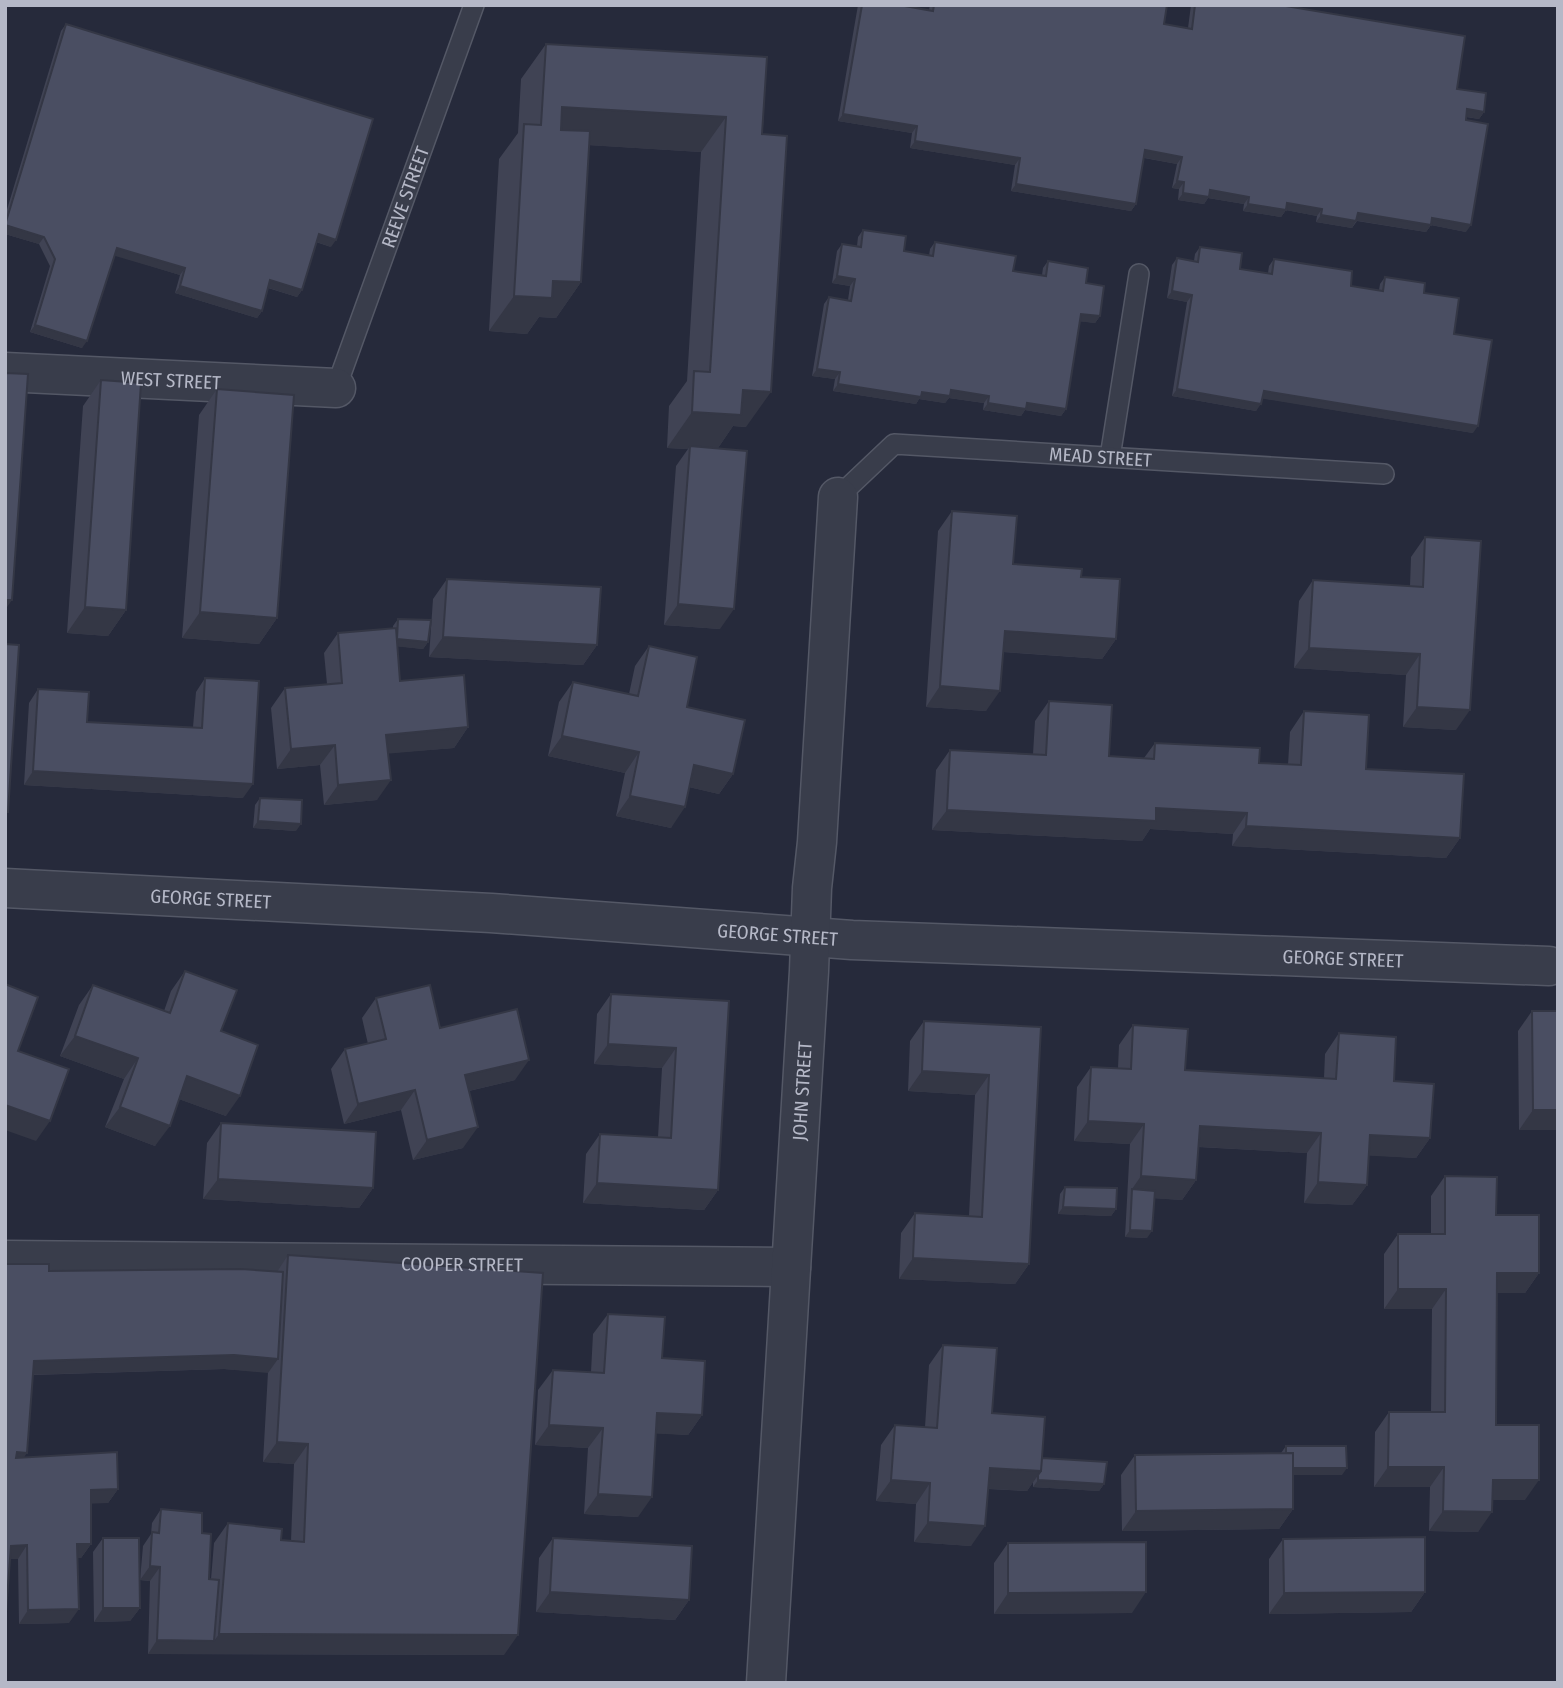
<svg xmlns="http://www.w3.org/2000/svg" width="1563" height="1688" viewBox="0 0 1563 1688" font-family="'Fira Sans Condensed',sans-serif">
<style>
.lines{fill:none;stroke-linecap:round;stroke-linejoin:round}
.service-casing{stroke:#545866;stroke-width:22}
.minor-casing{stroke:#545866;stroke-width:41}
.service{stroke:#393d4b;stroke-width:19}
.minor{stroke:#393d4b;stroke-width:38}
.wall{fill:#404354}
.shaded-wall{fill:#343745}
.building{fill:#4a4e62;stroke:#343745;stroke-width:2}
.labels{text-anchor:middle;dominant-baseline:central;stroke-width:5;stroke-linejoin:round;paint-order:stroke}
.street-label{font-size:19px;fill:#b5b8c7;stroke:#1e2230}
</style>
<rect width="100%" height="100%" fill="#262a3b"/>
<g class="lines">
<defs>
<g id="service">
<path id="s1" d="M336 388 474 5"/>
<path d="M1110 457 1139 274"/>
<path id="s2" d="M838 497 894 444 1384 474"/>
</g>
<g id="minor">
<path id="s3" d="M5 372 336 388"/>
<path id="s4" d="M5 888 491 913 852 940 1549 966"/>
<path id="s5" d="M5 1260 791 1267"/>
<path id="s6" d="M766 1683 809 971 812 888 817 842 838 497"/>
</g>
</defs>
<use href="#service" class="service-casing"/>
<use href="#minor" class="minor-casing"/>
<use href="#service" class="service"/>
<use href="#minor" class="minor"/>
</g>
<path class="wall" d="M858 5H899L929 10 930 5H1167L1164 24 1188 28 1191 5H1280L1457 89 1484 112 1479 119 1466 117V232L1431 225 1426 232 1357 221 1352 228 1316 222 1317 216 1286 210 1281 217 1243 211 1244 204 1208 198 1204 204 1178 200 1179 189 1172 188 1177 164 1144 158 1136 204 1131 211 1011 191 1015 165 910 148 912 133 838 121Z
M66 24 331 247 316 242 302 290 297 297 268 288 262 311 257 318 175 293 180 275 115 255 82 348 30 332 50 266 39 244 5 234V216L61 31Z
M546 44 767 57 746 427 733 426 718 448 720 629 664 625 676 466 688 449 667 448 669 406 687 381 701 152 589 145 581 282 556 318 539 317 527 334 489 331 499 159 518 133 521 79Z
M863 230 904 251 929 256 930 249 935 242 1013 271 1042 275 1043 268 1048 261 1086 283 1100 316 1095 323 1080 321 1066 409 1061 416 1025 410 1021 416 983 410 984 403 949 398 945 403 919 399 916 404 833 391 835 379 812 376 824 304 829 297 848 300 850 286 832 283 837 251 842 244 857 246 858 237Z
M1200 247 1240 269 1268 273 1269 266 1274 259 1351 286 1379 290 1380 284 1385 277 1424 293 1454 334 1473 433 1262 398 1256 411 1172 396 1187 302 1167 298 1172 265 1177 258 1194 261 1195 254Z
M101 380 126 610 108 636 67 633 83 406Z
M217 389 277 618 259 644 182 638 199 415Z
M952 511 1013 564 1081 577 1116 639 1102 659 1003 652 986 711 926 707 938 531Z
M1425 537 1456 730 1403 727 1406 675 1294 668 1299 601 1313 580 1410 586 1411 557Z
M447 579 597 645 583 665 429 657 433 599Z
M398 619 428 642 423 649 397 646 400 681 468 727 454 748 388 753 377 800 324 805 320 765 277 769 271 708 285 688 327 684 324 653 338 633 393 628V626Z
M649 646 687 707 733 774 719 794 689 787 671 828 616 816 625 773 548 756 559 702 573 682 629 694 635 666Z
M205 678 243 798 24 785 29 703 38 689 87 722 193 727 196 692Z
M1049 701 1109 756 1144 758 1155 743 1259 763 1288 765 1290 732 1304 711 1366 769 1460 838 1446 858 1232 846 1233 834 1150 829 1142 841 932 830 936 770 950 750 1033 754 1035 721Z
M260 798 296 831 253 828 255 805Z
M185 971 221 1031 226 1116 179 1099 155 1146 105 1127 124 1079 60 1056 79 1005 93 985 164 1011 171 991Z
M611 994 729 1001 718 1190 704 1210 583 1203 586 1154 600 1134 658 1137 662 1068 594 1064 597 1014Z
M376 998 440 1028 515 1080 469 1091 463 1148 413 1160 401 1110 344 1124 331 1069 345 1049 368 1044 362 1018Z
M1532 1011H1558V1130H1519L1518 1031Z
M924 1021 1041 1027 1029 1264 1015 1284 899 1279 901 1233 915 1213 969 1216 975 1095 908 1091 910 1041Z
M1133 1025 1185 1070 1324 1078 1325 1054 1339 1033 1394 1081 1430 1138 1416 1158 1369 1155 1367 1185 1352 1205 1304 1203 1307 1153 1198 1147 1196 1180 1182 1200 1154 1198 1147 1238 1125 1237 1130 1144 1074 1141 1077 1087 1091 1067 1118 1068 1119 1045Z
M221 1123 373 1188 359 1208 203 1199 207 1143Z
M1445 1176 1496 1215 1539 1273 1525 1293H1497L1496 1425 1525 1500H1493L1478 1532 1429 1531 1430 1487H1374L1375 1432 1389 1412H1431L1432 1309H1384V1254L1398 1234H1431V1196Z
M1065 1187 1116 1209 1111 1216 1058 1214 1060 1194Z
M288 1255 504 1655 148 1654 150 1581 140 1580 143 1546 151 1534 152 1523 161 1509 202 1533 209 1579H211L214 1543 228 1523 281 1540 291 1541 294 1464 263 1462 268 1372 224 1369 33 1375 24 1458 118 1489 108 1503H91V1544L81 1558H77L69 1623 19 1624 18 1559H10L5 1264 49 1271 277 1272Z
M608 1314 662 1358 702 1415 688 1435 656 1433 638 1517 584 1514 588 1448 535 1445 538 1390 553 1370 591 1372 593 1334Z
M943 1345 992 1413 1042 1458 1104 1484 1099 1491 1033 1487V1482L1027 1491 988 1489 971 1546 914 1542 916 1504 876 1501 881 1445 895 1425 925 1427 929 1365Z
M1286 1446 1342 1475H1293V1509L1279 1529 1122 1531 1121 1475 1135 1455 1281 1453Z
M103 1538 140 1608 130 1621 94 1622 93 1552Z
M553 1538 689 1600 675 1620 536 1612 539 1558Z
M1283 1539 1425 1592 1411 1612 1269 1614V1559Z
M1008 1543 1132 1613 994 1614V1563Z"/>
<path class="shaded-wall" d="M562 107 726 117 701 152 537 142Z
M1467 109 1484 112 1479 119 1462 116Z
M843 114 917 126 912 133 838 121Z
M915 141 1020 158 1015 165 910 148Z
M1145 150 1182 157 1177 164 1140 157Z
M1177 181 1184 182 1179 189 1172 188Z
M1016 184 1136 204 1131 211 1011 191Z
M1210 190 1249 197 1244 204 1208 198 1204 204 1178 200 1183 193Z
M1287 203 1322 209 1317 216 1286 210 1281 217 1243 211 1248 204Z
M1358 213 1432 218 1471 225 1466 232 1431 225 1426 232 1353 220Z
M1321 215 1356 221 1352 228 1316 222Z
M5 226 44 237 39 244 5 234Z
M319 234 336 240 331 247 314 241Z
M117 248 185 268 180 275 112 255Z
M837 276 855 279 850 286 832 283Z
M270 280 302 290 297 297 266 287Z
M553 281 581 282 556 318 539 317 527 334 489 331 514 296Z
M180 286 262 311 257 318 175 293Z
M1172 291 1192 295 1187 302 1167 298Z
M1081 314 1100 316 1095 323 1076 321Z
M35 325 87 341 82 348 30 332Z
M817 369 840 372 835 379 812 376Z
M838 384 922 392 951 390 989 396 984 403 949 398 945 403 919 399 916 404 833 391Z
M1177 389 1261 404 1256 411 1172 396Z
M743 390 771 392 746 427 733 426 716 451 690 446 688 449 667 448 692 412Z
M1264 391 1478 426 1473 433 1259 398Z
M988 403H1027L1066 409 1061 416 1025 410 1021 416 983 410Z
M5 600H12L5 610Z
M678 604 734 609 720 629 664 625Z
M85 607 126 610 108 636 67 633Z
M200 612 277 618 259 644 182 638Z
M1005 631 1116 639 1102 659 990 651Z
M443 637 597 645 583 665 429 657Z
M397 639 428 642 423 649 392 646Z
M1309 648 1420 654 1406 675 1294 668Z
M940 686 1000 691 986 711 926 707Z
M1417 707 1470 710 1456 730 1403 727Z
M468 727 454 748 372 755 386 735Z
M562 736 639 752 625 773 548 756Z
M335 745 320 765 277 769 291 749Z
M694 765 733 774 719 794 680 785Z
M33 771 253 784 243 798 24 785Z
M391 780 377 800 324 805 338 785Z
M630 796 685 807 671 828 616 816Z
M1156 808 1247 813 1233 834 1150 829 1142 841 932 830 947 810Z
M258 821 301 824 296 831 253 828Z
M1246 826 1460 838 1446 858 1232 846Z
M75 1036 138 1058 124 1079 60 1056Z
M608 1044 676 1048 662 1068 594 1064Z
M529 1060 515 1080 451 1095 465 1075Z
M922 1071 989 1075 975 1095 908 1091Z
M187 1076 240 1096 226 1116 173 1097Z
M415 1090 401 1110 344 1124 358 1104Z
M5 1105 50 1121 36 1141 5 1130Z
M120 1107 170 1126 155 1146 105 1127Z
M1533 1110H1558V1130H1519Z
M1088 1121 1144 1124 1130 1144 1074 1141Z
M1200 1126 1321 1133 1307 1153 1185 1146Z
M478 1127 463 1148 413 1160 427 1140Z
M1370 1135 1430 1138 1416 1158 1356 1155Z
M1141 1176 1196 1180 1182 1200 1132 1197V1189Z
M218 1179 373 1188 359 1208 203 1199Z
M1318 1182 1367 1185 1352 1205 1304 1203Z
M597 1183 718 1190 704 1210 583 1203Z
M1063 1207 1116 1209 1111 1216 1058 1214Z
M1130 1230 1152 1231 1147 1238 1125 1237Z
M913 1258 1029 1264 1015 1284 899 1279Z
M1497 1273H1539L1525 1293H1483Z
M1398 1289H1446L1432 1309H1384Z
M234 1355 278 1359 268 1373 224 1369 24 1375 34 1361Z
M657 1413 702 1415 688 1435 643 1433Z
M549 1425 603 1428 588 1448 535 1445Z
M277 1442 308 1444 294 1464 263 1462Z
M17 1452 27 1453 18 1466H8Z
M1388 1467H1444L1430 1487H1374Z
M990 1468 1041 1471 1027 1491 976 1488Z
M1286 1468H1347L1342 1475H1282Z
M891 1480 930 1483 916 1504 876 1501Z
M1038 1480 1104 1484 1099 1491 1033 1487Z
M1493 1480H1539L1525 1500H1479Z
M118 1489 108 1503 82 1504 91 1490Z
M598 1494 652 1497 638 1517 584 1514Z
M1293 1509 1279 1529 1122 1531 1136 1511Z
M1443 1511 1492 1512 1478 1532 1429 1531Z
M928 1522 985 1526 971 1546 914 1542Z
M77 1544H91L81 1558H67Z
M27 1545 18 1559H5L11 1546Z
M150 1566 160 1567 150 1581 140 1580Z
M550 1592 689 1600 675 1620 536 1612Z
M1146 1592 1132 1613 994 1614 1008 1593Z
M1425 1592 1411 1612 1269 1614 1284 1593Z
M103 1608H140L130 1621 94 1622Z
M79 1609 69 1623 19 1624 28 1610Z
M219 1634 518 1635 504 1655 148 1654 157 1640 214 1641Z"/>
<path class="building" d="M862 5H899L933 11 934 5H1167L1164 24 1192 29 1195 5H1280L1465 36 1457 89 1486 93 1484 112 1467 109 1466 120 1488 124 1471 225 1432 218 1431 225 1358 213 1356 221 1321 215 1322 209 1287 203 1286 210 1248 204 1249 197 1210 190 1209 197 1183 193 1184 182 1177 181 1182 157 1145 150 1136 204 1016 184 1020 158 915 141 917 126 843 114Z
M66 24 373 119 336 240 319 234 302 290 270 280 262 311 180 286 185 268 117 248 87 341 35 325 55 259 44 237 5 225Z
M546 44 767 57 762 134 787 136 771 392 743 390 741 415 692 412 694 371 710 372 726 117 562 107 561 130 590 131 581 282 553 281 552 298 514 296 524 124 541 125Z
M863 230 906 236 904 251 933 256 935 242 1016 256 1013 271 1046 276 1048 261 1088 268 1086 283 1104 286 1100 316 1081 314 1066 409 1027 403 1026 409 988 403 989 396 951 390 950 396 922 392 921 397 838 384 840 372 817 369 829 297 851 301 855 279 837 276 842 244 861 247Z
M1200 247 1242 253 1240 269 1272 274 1274 259 1352 271 1351 286 1383 291 1385 277 1425 283 1424 293 1459 298 1454 334 1492 340 1478 426 1264 391 1261 404 1177 389 1192 295 1172 291 1177 258 1198 262Z
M5 373 28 374 12 600H5Z
M101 380 141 383 126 610 85 607Z
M217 389 294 395 277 618 200 612Z
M690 446 747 451 734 609 678 604Z
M952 511 1017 516 1013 564 1082 569 1081 577 1120 579 1116 639 1005 631 1000 691 940 686Z
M1425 537 1481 541 1470 710 1417 707 1420 654 1309 648 1313 580 1423 587Z
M447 579 601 587 597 645 443 637Z
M398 619 431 620 428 642 397 639Z
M396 628 400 681 464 675 468 727 386 735 391 780 338 785 335 745 291 749 285 688 342 683 338 633Z
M5 644 19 645 8 812H5Z
M649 646 697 657 687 707 745 720 733 774 694 765 685 807 630 796 639 752 562 736 573 682 638 696Z
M205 678 259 681 253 784 33 771 38 689 89 692 87 722 202 728Z
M1049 701 1112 705 1109 756 1154 759 1155 743 1260 748 1259 763 1301 765 1304 711 1369 715 1366 769 1464 774 1460 838 1246 826 1247 813 1156 808V821L947 810 950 750 1046 755Z
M260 798 302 800 301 824 258 821Z
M185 971 237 990 221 1031 258 1045 240 1096 187 1076 170 1126 120 1107 138 1058 75 1036 93 985 170 1013Z
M5 984 38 997 18 1051 69 1069 50 1121 5 1105Z
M430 985 440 1028 517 1009 529 1060 465 1075 478 1127 427 1140 415 1090 358 1104 345 1049 386 1039 376 998Z
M611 994 729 1001 718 1190 597 1183 600 1134 671 1138 676 1048 608 1044Z
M1532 1011H1558V1110H1533Z
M924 1021 1041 1027 1029 1264 913 1258 915 1213 982 1217 989 1075 922 1071Z
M1133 1025 1188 1029 1185 1070 1336 1079 1339 1033 1396 1037 1394 1081 1434 1084 1430 1138 1370 1135 1367 1185 1318 1182 1321 1133 1200 1126 1196 1180 1141 1176 1144 1124 1088 1121 1091 1067 1131 1069Z
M221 1123 376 1132 373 1188 218 1179Z
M1445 1176 1497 1177 1496 1215H1539V1273H1497L1496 1425H1539V1480H1493L1492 1512 1443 1511 1444 1467H1388L1389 1412H1445L1446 1289H1398V1234H1445Z
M1065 1187 1117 1188 1116 1209 1063 1207Z
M1132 1189 1155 1191 1152 1231 1130 1230Z
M288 1255 543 1273 518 1635 219 1634 228 1523 282 1529 281 1540 304 1542 308 1444 277 1442Z
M5 1264H49V1271L241 1269 283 1272 278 1359 234 1355 34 1361 27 1453 17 1452 16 1458 117 1452 118 1489 91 1490V1544H77L79 1609 28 1610 27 1545 11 1546 5 1625Z
M608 1314 665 1317 662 1358 705 1361 702 1415 657 1413 652 1497 598 1494 603 1428 549 1425 553 1370 604 1373Z
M943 1345 997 1348 992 1413 1045 1417 1041 1471 990 1468 985 1526 928 1522 930 1483 891 1480 895 1425 937 1428Z
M1286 1446H1346L1347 1468H1293V1453H1286Z
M1293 1453V1509L1136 1511 1135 1455Z
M1042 1458 1107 1462 1104 1484 1038 1480V1475L1041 1471Z
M161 1509 202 1513V1533L211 1534 209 1579 219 1580 214 1641 157 1640 160 1567 150 1566 152 1532 159 1533Z
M1425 1537V1592L1284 1593 1283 1539Z
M103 1538H139L140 1608H103Z
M553 1538 692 1546 689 1600 550 1592Z
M1146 1542V1592L1008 1593V1543Z"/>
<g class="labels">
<g class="street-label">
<text stroke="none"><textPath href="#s1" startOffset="203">REEVE STREET</textPath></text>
<text stroke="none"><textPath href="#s3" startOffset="166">WEST STREET</textPath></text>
<text stroke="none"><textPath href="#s2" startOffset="284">MEAD STREET</textPath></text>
<text stroke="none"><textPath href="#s4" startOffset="206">GEORGE STREET</textPath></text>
<text stroke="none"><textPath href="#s4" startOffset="774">GEORGE STREET</textPath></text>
<text stroke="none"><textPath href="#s4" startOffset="1340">GEORGE STREET</textPath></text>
<text stroke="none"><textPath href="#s6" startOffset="593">JOHN STREET</textPath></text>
<text stroke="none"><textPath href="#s5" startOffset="457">COOPER STREET</textPath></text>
</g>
</g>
<rect width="1563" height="1688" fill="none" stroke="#b5b8c7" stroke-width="14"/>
</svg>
